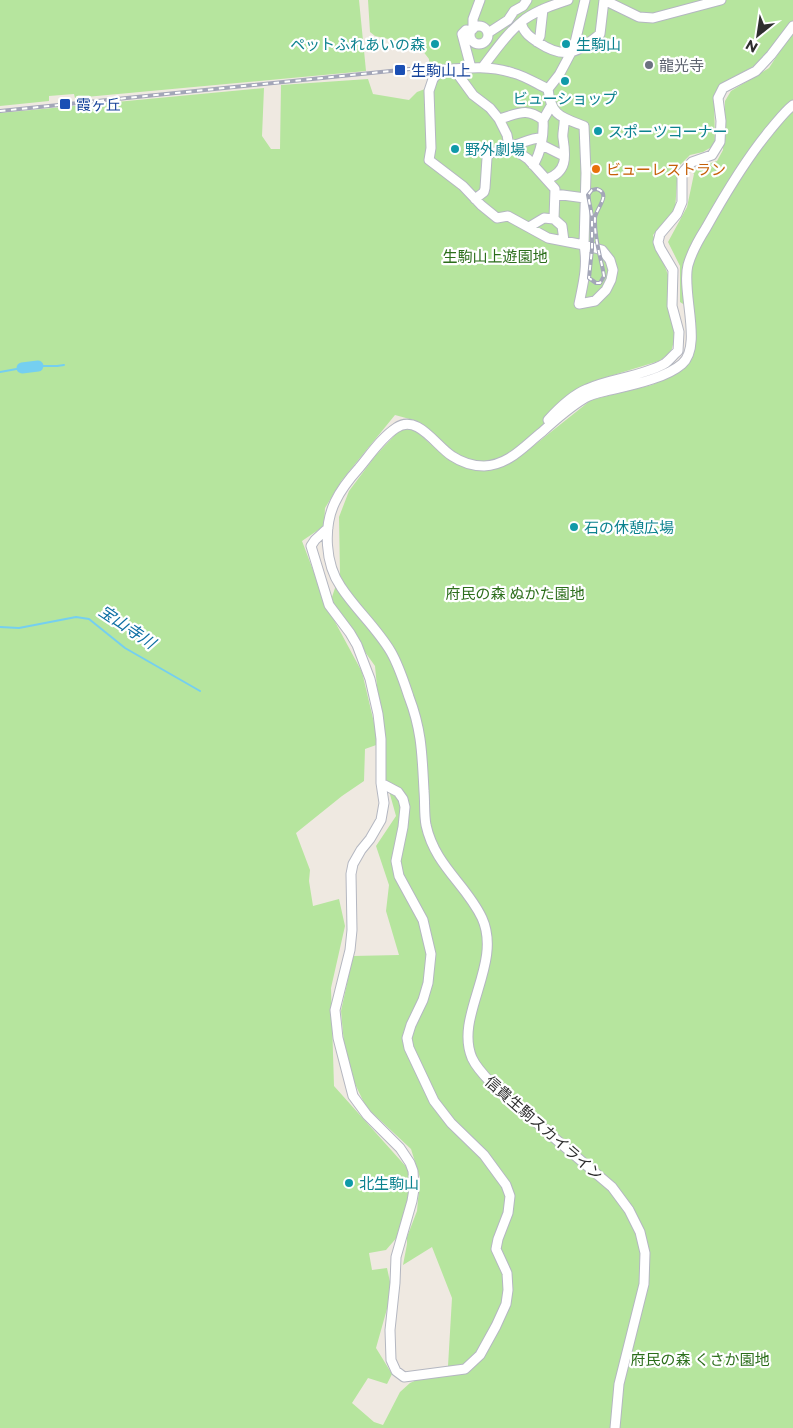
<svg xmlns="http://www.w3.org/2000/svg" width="793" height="1428" viewBox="0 0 793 1428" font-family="Montserrat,'Noto Sans JP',sans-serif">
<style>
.green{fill:#b6e59e}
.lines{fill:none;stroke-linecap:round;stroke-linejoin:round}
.stream{stroke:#75cff0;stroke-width:2}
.river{stroke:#75cff0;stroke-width:11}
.minor-casing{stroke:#b4b7c1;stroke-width:11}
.minor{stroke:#fff;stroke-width:9}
.rail-casing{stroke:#a3a6b8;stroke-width:4}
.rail{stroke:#fff;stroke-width:2;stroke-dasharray:5.5;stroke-linecap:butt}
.culture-dot{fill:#0f9aa8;stroke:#fff;stroke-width:2}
.worship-dot{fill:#6b7280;stroke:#fff;stroke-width:2}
.transit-dot{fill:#1a4fb4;stroke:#fff;stroke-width:2}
.food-dot{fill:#e8710a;stroke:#fff;stroke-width:2}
.labels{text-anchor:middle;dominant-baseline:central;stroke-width:4.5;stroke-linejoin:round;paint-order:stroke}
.culture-label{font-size:15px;fill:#0d838f;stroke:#fff;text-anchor:start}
.worship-label{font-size:15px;fill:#5b616d;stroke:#fff;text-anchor:start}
.transit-label{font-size:15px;fill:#164399;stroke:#fff;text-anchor:start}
.food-label{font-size:15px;fill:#c56008;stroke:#fff;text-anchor:start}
.park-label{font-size:15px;fill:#2c6e1b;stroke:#fff}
.street-label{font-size:15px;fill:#2e2e2e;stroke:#fff}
.water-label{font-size:16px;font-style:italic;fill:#0d6fa3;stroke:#fff}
</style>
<rect width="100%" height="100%" fill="#efe9e1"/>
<path class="green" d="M0 0H359L366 71 75 98 74 94 49 96V101L0 106Z
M368 0H793V22L761 62 722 84 714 94 715 145 703 152 690 155 678 167 675 211 653 235 670 280 668 307 675 337 671 352 659 361 594 381 546 422 528 441 498 460 486 462 474 461 449 452 417 421 395 415 342 480 325 508 324 526 302 541 327 607 362 672 379 744 365 749 364 781 342 796 296 833 310 870 309 881 313 906 339 899 345 926 331 988 334 1086 409 1170 411 1197 399 1235 386 1250 369 1253 372 1270 387 1268 392 1291 376 1348 392 1374 387 1384 368 1378 352 1403 374 1422 383 1425 400 1392 410 1383 448 1366 452 1298 432 1247 403 1265 407 1244V1237L417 1211 420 1178 411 1149 366 1107 346 1065 341 1011 353 956 399 955 386 911 389 885 376 846 396 816 386 780 375 666 341 618 331 600 340 573 339 517 349 491 376 455 396 434 401 430 409 429 416 431 445 457 455 463H509L517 459 591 400 652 385 684 369 692 359 694 352V311L680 302V266L668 242 687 207 694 174 691 170 717 161 723 150 725 101 731 91 769 68 793 31V1428H0V113L264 88 262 136 271 149H280L281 85 368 79 373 94 409 100 417 92 425 89 430 81 429 59 419 46H401L397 41 375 36 370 32Z"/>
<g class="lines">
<path class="stream" d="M38 366H57L64 365
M0 372 22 368
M0 627 19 628 76 617 89 619 125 648 200 691"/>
<path class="river" d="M22 368 38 366"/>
<defs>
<path id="minor" d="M604 0 639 17 653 18 721 0
M521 23C524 33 530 37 539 43 565 60 577 53 600 34L604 0
M470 35a9 9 0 1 1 18 0a9 9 0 1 1-18 0Z
M473 29V19L480 0
M471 31 466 30 462 34 471 68
M488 33 508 20 514 11 523 6 527 0
M537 42 540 36 543 9
M482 68C495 51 508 32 525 19 538 10 553 5 568 0
M454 69 473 95 490 108 499 119 507 135 509 146 502 151 489 153 487 158 485 188 484 192 475 199
M548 89C537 84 525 76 513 73 489 65 465 68 440 70L433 79 429 91 431 148 429 160 463 186 481 205 497 218 508 216 548 238 584 245 586 173 584 126C561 117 551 116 548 89L559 75 574 47 585 0
M499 119C518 114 526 107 543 120L551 106
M542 145 564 156
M509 146 528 159 555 189 554 219 562 226 564 241
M509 146C520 145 529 138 541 138
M533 165C541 153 544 135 543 120
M547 179C567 172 566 157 563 138 562 134 565 124 564 118
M555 194 585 198
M529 227 544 218 554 219
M584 245 602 250 610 260 613 270 611 280 606 290 595 301 579 304C583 284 588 266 584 245Z
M548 420C558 409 572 395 587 389 611 378 640 377 664 364 669 361 673 355 678 351L679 332 672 306 673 270 660 248 658 242 660 234 677 214 682 202V173L692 162 712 155 720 142 721 121 718 98 723 88 756 71 771 55 793 26
M328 528 315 540 311 546 329 605 350 633 357 645 370 679 378 714 381 739V783L384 803 381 820 370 839 361 850 353 864 351 874 352 930 350 950 335 1010 338 1038 353 1096 367 1115 400 1148 410 1163 413 1171 414 1189 412 1201 396 1257 395 1283 390 1330 391 1360 396 1371 404 1377 465 1369 480 1355 496 1326 506 1304 508 1290 507 1273 496 1249 498 1239 508 1213 510 1196 506 1185 484 1155 451 1123 434 1101 409 1048 407 1038 411 1025 423 1000 428 983 431 954 423 920 399 876 396 861 403 827 405 807 403 799 398 792 381 783
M615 1428 619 1384 644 1284 645 1253 640 1232 629 1210 612 1187 498 1090C489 1080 478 1071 472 1058 454 1016 503 964 482 918 466 884 435 866 426 825 424 814 425 802 424 791 422 755 422 731 409 697 404 682 399 666 391 652 377 628 356 610 341 587 325 564 323 527 335 502 341 489 350 478 359 468 370 455 381 438 396 428 417 413 436 446 452 456 461 462 473 466 484 466 509 465 524 446 542 432 555 420 570 407 585 398 593 393 603 392 611 390 632 385 666 378 682 364 703 346 681 291 688 265 692 251 699 239 706 228 725 194 745 160 770 130 777 122 784 112 793 105"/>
</defs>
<use href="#minor" class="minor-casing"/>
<use href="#minor" class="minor"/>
<defs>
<path id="rail" d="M0 111 410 69
M597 189C612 194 596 208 595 218 594 239 601 257 604 276L600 283H596L589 278 592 249V216L588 195 592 190Z"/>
</defs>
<use href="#rail" class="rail-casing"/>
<use href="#rail" class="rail"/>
</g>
<g class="culture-dot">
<circle cx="435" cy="44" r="5"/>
<circle cx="566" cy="44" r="5"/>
<circle cx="565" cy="81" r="5"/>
<circle cx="598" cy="131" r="5"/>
<circle cx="455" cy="149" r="5"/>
<circle cx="574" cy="527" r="5"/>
<circle cx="349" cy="1183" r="5"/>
</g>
<circle class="worship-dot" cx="649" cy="65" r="5"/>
<g class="transit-dot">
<rect x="394" y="64" width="12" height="12" rx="2.5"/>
<rect x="59" y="98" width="12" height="12" rx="2.5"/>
</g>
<circle class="food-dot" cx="596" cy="169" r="5"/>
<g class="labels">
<g class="culture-label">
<text x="425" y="44" text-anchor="end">ペットふれあいの森</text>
<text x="576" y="44">生駒山</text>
<text x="565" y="98" text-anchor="middle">ビューショップ</text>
<text x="608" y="131">スポーツコーナー</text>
<text x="465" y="149">野外劇場</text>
<text x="584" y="527">石の休憩広場</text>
<text x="359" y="1183">北生駒山</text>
</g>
<g class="worship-label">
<text x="659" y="65">龍光寺</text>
</g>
<g class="transit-label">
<text x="411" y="70">生駒山上</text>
<text x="76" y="104">霞ヶ丘</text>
</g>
<g class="food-label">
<text x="606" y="169">ビューレストラン</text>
</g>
<g class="park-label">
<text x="495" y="256">生駒山上遊園地</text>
<text x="515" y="593">府民の森 ぬかた園地</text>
<text x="700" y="1359">府民の森 くさか園地</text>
</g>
<g class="street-label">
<text transform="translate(544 1128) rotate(41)">信貴生駒スカイライン</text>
</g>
<g class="water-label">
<text transform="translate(127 627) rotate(34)">宝山寺川</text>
</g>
</g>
<g transform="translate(758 35) rotate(210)" stroke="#ffffff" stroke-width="4" paint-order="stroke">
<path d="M0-4L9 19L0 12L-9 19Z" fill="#2e2e2e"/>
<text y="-8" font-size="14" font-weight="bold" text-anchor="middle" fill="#2e2e2e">N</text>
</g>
</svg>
